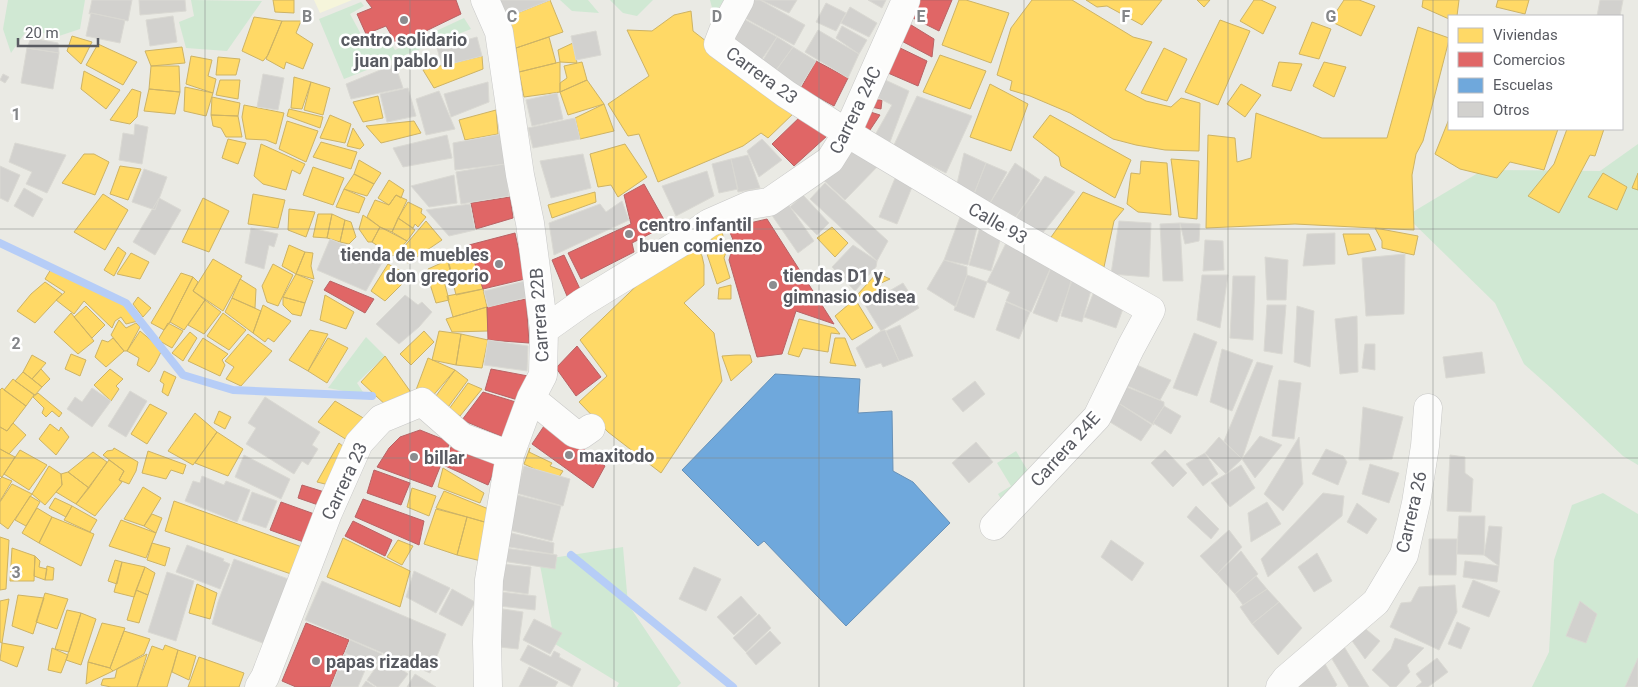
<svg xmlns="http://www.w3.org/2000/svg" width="1638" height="687" viewBox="0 0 1638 687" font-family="Roboto,sans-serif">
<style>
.commercial{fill:#f6f5db}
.green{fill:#d0e8d3}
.homes{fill:#ffd966;stroke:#cdb365}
.shops{fill:#e06666;stroke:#b86365}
.schools{fill:#6fa8dc;stroke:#6891b7}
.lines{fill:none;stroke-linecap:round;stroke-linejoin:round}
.stream{stroke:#b6cdf7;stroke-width:8}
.building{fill:#d2d1ce;stroke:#dad9d3}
.minor-casing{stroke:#c8c8c7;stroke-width:29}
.minor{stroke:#fcfcfb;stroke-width:28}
.grid{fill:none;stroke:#848689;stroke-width:1;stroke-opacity:0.55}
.poi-dot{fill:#8c8d90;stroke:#fff;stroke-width:2}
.labels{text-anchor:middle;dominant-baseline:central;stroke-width:5;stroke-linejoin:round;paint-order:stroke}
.poi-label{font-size:18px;font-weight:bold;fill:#595b62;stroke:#fff;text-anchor:start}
.street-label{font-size:18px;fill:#595b62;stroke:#fff}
.grid-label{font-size:16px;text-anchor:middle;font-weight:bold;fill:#848689;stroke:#fff;stroke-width:5;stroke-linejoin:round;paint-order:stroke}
</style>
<rect width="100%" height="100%" fill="#eaeae4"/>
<path class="commercial" d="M314 0H352L320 13Z"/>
<path class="green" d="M8 0H85L80 29 59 36 27 30 11 53 3 29Z
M191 0 262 1 227 51 186 48 179 22 194 16Z
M560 0H588L599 13 572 11Z
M610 0H653L637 16 623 13Z
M710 0H724L714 15Z
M361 2 364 6 350 14 363 38 384 33 395 50 464 18 471 29 344 79 319 19Z
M1638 144V465L1623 456 1551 388 1524 364 1495 303 1406 216 1483 170 1600 171Z
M366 337 385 356 357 383 365 395 328 388Z
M1016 451 1038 488 1006 507 998 494 1011 486 997 463Z
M1603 493 1638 514V687H1532L1549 652 1554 560 1572 505Z
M623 547 628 604 681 683 677 687H617L619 683 555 644 539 560Z"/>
<path class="homes" d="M273 0H294V13L275 12Z
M550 0 563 32 516 48 505 18Z
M959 0H966L1009 13 991 63 942 45Z
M1032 0H1072L1133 37 1152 42 1125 90 1146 101 1171 107 1181 98 1200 103 1199 151 1165 150 1136 145 1113 139 1070 113 1030 96 1010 90 1012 81 997 75 1011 28Z
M1086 0H1162L1142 25 1107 6 1097 7Z
M1197 0H1210L1204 7Z
M1254 0H1261L1276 7 1263 34 1240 21Z
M1344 0H1359L1375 6 1361 36 1330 21Z
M1423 0H1459L1457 16H1449V19L1422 7Z
M1498 0H1529L1525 14 1496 7Z
M691 11 693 31 796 111 768 138 761 133 743 146 658 182 639 134 628 136 608 104 649 76 627 30 652 31 674 15Z
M254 17 282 21 268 55 263 61 242 51Z
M1220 20 1250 31 1218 105 1185 92Z
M282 21H301L296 33 313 44 303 69 286 62 284 69 266 59Z
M1312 22 1331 29 1319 59 1299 54Z
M1418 27 1449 38V40L1423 141 1416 154 1412 175 1414 230 1295 224 1206 228 1208 135 1235 138 1237 162 1251 158 1256 113 1322 138H1387Z
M72 36 92 42 81 64 67 51Z
M549 37 556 63 519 72 516 48Z
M573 43 577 63 560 62 558 50Z
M98 44 137 62 123 85 86 65Z
M182 47 185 63 151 66 145 51Z
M1164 48 1187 59 1167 101 1141 93Z
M940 55 986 71 970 109 923 92Z
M191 56 212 60 208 76 216 79 213 93 186 84Z
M482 56 483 69 434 88 423 70Z
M218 57 240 59 236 75H216Z
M560 62V92L524 97 519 72Z
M582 62 587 80 560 92V83L567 78 564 66Z
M1279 62 1302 64 1291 91 1272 86Z
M1324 62 1346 67 1334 97 1313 86Z
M151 66H179L180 92 149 89Z
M84 71 120 90 106 109 81 89Z
M294 77 311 82 302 109 291 108Z
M220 80H240L238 99 216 95Z
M587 80 604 104 568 115 560 92Z
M311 82 330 88 323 115 304 110Z
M990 84 1028 104 1011 151 970 137Z
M1241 84 1261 95 1245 117 1227 104Z
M185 87 213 93 206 116 184 111Z
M132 89 141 92 137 117 130 124 110 120Z
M149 89 180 92 175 114 144 111Z
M378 96 383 118 363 122 353 102Z
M212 97 240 103 238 116 211 115Z
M604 104 614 131 580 139 575 118Z
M244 105 284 113 276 144 266 140 246 139 242 117Z
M289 109 323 117 320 128 287 116Z
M496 110 498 134 465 140 459 120Z
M211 115 238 116 242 137H226L221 128 213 126Z
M330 115 351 124 345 143 320 138Z
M1050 115 1131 160 1115 198 1061 166 1059 157 1033 137Z
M1449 119V129H1558L1544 170 1510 162 1497 178 1460 169 1435 154Z
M287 121 318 131 306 162 279 149Z
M414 121 421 133 381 143 366 126Z
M353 128 364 145 360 149 347 146Z
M1567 129H1604L1595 156 1590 155 1559 213 1528 196 1554 164Z
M228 139 246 143 238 164 222 158Z
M321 142 357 152 351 169 313 157Z
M261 144 305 164 300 174 292 170 286 190 263 184 254 176Z
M625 144 647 177 618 197 611 185 598 187 590 154Z
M84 154H94L109 162 95 195 62 183Z
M1171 159 1199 161 1197 219 1179 217Z
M359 160 381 173 374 184 354 174Z
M1141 161 1167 163 1171 215 1138 212 1127 204 1131 173 1140 174Z
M120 166 141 169 128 200 110 194Z
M313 167 344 178 333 205 303 195Z
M1603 173 1627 187 1617 210 1588 197Z
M1638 173V190L1632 188Z
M354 174 374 184 367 196 344 189Z
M389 180 404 190 401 198 396 195 389 205 378 198Z
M344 189 365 198 359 213 336 207Z
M595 192 596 202 552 218 548 205Z
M1083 192 1124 209 1114 221 1104 267 1049 240Z
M103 194 128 210 105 250 74 232Z
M253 194 285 200 278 228 248 224Z
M396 195 407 200 392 232 380 227 367 217 375 200 389 205Z
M203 198 229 211 209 252 182 242Z
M408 202 422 209 421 213 426 217 418 227 415 224 413 228 398 218Z
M289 209 315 212 306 237 288 230Z
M318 214H332L327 238 313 237Z
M332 214 345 220 340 242 327 238Z
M363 215 380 227 372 242H368L359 229Z
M398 218 415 230 407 241 392 232Z
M345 220 351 222 356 237 349 244 340 242Z
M426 221 442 240 408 263 397 255Z
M380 227 407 241 393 256 372 242Z
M832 227 848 243 835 257 817 238Z
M1375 228 1418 236 1414 255 1382 248V241Z
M722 231 726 252 724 258 730 278 717 284 707 254 714 253 711 235Z
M1343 234H1369L1376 250 1348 255Z
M694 242 702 256 704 265V285L684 303 714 333 722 381 661 473 608 432 579 402 607 376 580 340 652 271Z
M289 245 305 252 296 274 282 266Z
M118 247 126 253 114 276 104 270Z
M471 249 483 289 456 295 447 258Z
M305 252 313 253 311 266 314 279 296 274Z
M131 253 149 262 140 279 117 274Z
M213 259 242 276 223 311 193 291Z
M448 260 453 278 429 281 428 269Z
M273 264 293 275 278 306 267 302 262 286Z
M388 264 410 276 385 301 371 291Z
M51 269 125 305 138 321 126 324 121 317 115 321 112 328 84 301 74 314 56 300 65 292 45 279Z
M181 273 193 277 170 322 164 330 151 323Z
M877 273 890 279 879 284 882 291 863 301 858 294Z
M296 274 313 281 305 303 283 297Z
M193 277 198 282 193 291 205 300 184 330 170 322Z
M240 279 256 289 255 308 232 298Z
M429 281H444L449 300 436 303Z
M45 282 62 294 35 323 17 311 31 294Z
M731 285V299H718L719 288Z
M483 289 487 307 453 317 447 296Z
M325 295 354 312 346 329 320 320Z
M138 297 151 308 143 317 133 304Z
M283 297 305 303 301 316 292 314 283 305Z
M232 298 261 311 253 333 225 312Z
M855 299 873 328 852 340 835 316Z
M205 300 221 312 204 334 188 325Z
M263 305 291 321 274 342 268 338 265 342 253 333Z
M86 306 105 325 92 338 74 317Z
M487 307 488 331 452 332 446 319Z
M71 313 94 341 78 354 54 332Z
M223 313 246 330 229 350 207 336Z
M799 319 835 328 840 334 831 333 828 352 803 348 799 357 788 354Z
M119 320 126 328 136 323 140 327 127 351H124L111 335Z
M168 323 183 331 172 348 158 340Z
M310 330 328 334 308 371 289 360Z
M140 331 152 341 161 352 155 364 149 372 137 365 139 358 127 351Z
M424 331 434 342 411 365 400 354Z
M439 331 461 334 456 365 432 360Z
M190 332 197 338 183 361 172 353Z
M248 334 272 351 241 386 226 379 234 367 225 361Z
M461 334 488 340 482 368 456 365Z
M113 338 124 351 106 367 95 357 102 340 108 342Z
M203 338 228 354 222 360 225 365 220 376 188 361Z
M328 338 348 348 327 383 308 371Z
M835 338H845L856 366 830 363Z
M71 354 86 360 80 376 65 369Z
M32 355 46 363 32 379 23 372Z
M736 355H750L752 362 731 381 722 356Z
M385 356 415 398 389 408 361 382Z
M428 358 455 370 431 398 416 390Z
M41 369 50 379 42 387 32 379Z
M110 369 123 379 116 386 119 389 111 401 94 385Z
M455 370 468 380 446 410 433 400Z
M164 371 176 377 168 396 162 392 164 384 160 381Z
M23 372 42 387 35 395 15 381Z
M13 379 34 395 26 406 4 390Z
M468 383 482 389 460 416 449 409Z
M2 388 26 406 7 431 0 427V390Z
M38 393 62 413 59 417 52 411 46 417 42 413 44 408 33 397Z
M335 401 370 422 352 443 318 422Z
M150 404 167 413 147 444 131 434Z
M219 411 231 417 225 429 214 423Z
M195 413 217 432 193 465 168 451Z
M13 423 26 435 9 454 0 449V427L7 431Z
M50 424 59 431 61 427 69 437 56 455 39 439Z
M217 432 243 449 228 476 195 463Z
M339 443 350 452 333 486 317 482Z
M114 448 138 462 136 471 129 484 119 480 124 471 103 455 107 451 113 450Z
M530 448 529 452 552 463 550 466 563 471 557 480 524 464Z
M0 449 15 457 2 477 0 476Z
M20 450 47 465 29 490 4 474Z
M148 451 186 465 183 474 171 470 166 479 142 473Z
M93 452 107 462 89 488 68 472Z
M109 460 124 471 119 480 122 482 95 516 76 504Z
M49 466 61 474 62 485 45 505 32 494Z
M443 468 484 493 480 503 438 487Z
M68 472 89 488 76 504 56 492 62 485 61 474Z
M2 477 12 481 0 501V479Z
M12 484 32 494 8 529 0 523V502Z
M143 487 161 498 144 526 124 519Z
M412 488 436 496 429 516 407 507Z
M444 491 491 510 488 523 436 508Z
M30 496 40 502 26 526 15 520Z
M55 498 72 506 66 517 49 508Z
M174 501 302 547 294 575 165 531Z
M72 506 97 520 90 532 64 520Z
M37 508 52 517 39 543 22 533Z
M436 509 467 517 457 555 424 544Z
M152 514 162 518 156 533 144 526Z
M52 517 94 534 81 566 39 543Z
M467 517 488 523 481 561 457 555Z
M121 520 156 533 146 558 109 546Z
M0 537 9 540 6 589 0 590Z
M343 538 410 571 400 607 327 577Z
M398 540 413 546 402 565 387 557Z
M152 543 170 548 165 566 147 560Z
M12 548 35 556 34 581H10Z
M35 556 40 561 39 567 47 569 45 580 34 576Z
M115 560 122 562 117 584 108 581Z
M122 562 145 567 134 597 114 592Z
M47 566 54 568 53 580H45Z
M145 567 155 573 148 595 136 590Z
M197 584 217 593 210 619 189 613Z
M136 590 148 595 139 623 127 620Z
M45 593 68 599 57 629 36 622Z
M18 595 44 598 33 634 12 626Z
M9 599 2 643 0 642V601Z
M67 610 81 613 69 652 55 649Z
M81 613 96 619 81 665 66 660Z
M102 623 125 628 110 668 88 662Z
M124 631 150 639 144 654 113 671 110 668Z
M2 643 24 647 17 667 0 660Z
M165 645 178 650 167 687H137L152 646 163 650Z
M52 648 68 655 61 673 48 670Z
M178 650 196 656 189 680 172 672Z
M147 654 137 687H111L101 685 103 679 115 678 117 669Z
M199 657 244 673 239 687H188Z
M88 662 110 668 113 671 86 684Z"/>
<path class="shops" d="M366 0H456L461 14 397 45 386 26 366 34 357 14 372 8Z
M914 0H952L939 31 907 15Z
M903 20 934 39 932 57 894 37Z
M894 45 927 61 918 86 881 70Z
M816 61 848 78 834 106 801 88Z
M869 100H882L881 109 866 106Z
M864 110 880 115 870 130 857 125Z
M804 113 827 136 794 166 772 144Z
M644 184 667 225 632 243 634 252 581 279 568 253 631 224 624 195Z
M510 197 513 218 476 229 471 203Z
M767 219 834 324 796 311 782 354 757 357 729 260 734 242 728 228Z
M515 233 525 279 483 289 469 245Z
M564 255 580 289 567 296 552 260Z
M330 281 374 299 365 313 324 290Z
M526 299 529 343 488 340 487 307Z
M577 346 601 377 576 396 556 368Z
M491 369 528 376 521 401 485 390Z
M483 392 519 403 503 437 462 420Z
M548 420 605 466 593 488 532 444Z
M420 430 450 442 432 487 377 467 389 448 400 437Z
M452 445 497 464 488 485 443 465Z
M374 470 410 483 401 505 367 493Z
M302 485 331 494 327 508 298 498Z
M363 499 424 521 419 545 355 517Z
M281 502 320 516 309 544 270 530Z
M353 521 392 540 385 556 345 536Z
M306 623 349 640 330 687H296L282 681Z"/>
<path class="schools" d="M775 374 860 379 858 413 892 411 893 471 913 482 950 523 846 626 764 541 758 546 682 470Z"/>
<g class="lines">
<path class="stream" d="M0 243 126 303 183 375 233 390 372 396
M571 555 733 687"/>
</g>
<path class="building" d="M92 0H132L128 21 91 13 89 14Z
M139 0H185L186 11 140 15Z
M500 0H550L505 18Z
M749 0H760L805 25 794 45 741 16Z
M761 0H797L789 13Z
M868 0H886L882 8Z
M1600 0H1623L1620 16H1597Z
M826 3 846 13 836 31 816 22Z
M850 7 877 23 869 37 841 23Z
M91 13 125 20 120 43 86 36Z
M173 16 177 42 150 46 146 20Z
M742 18 777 37 758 65 727 45Z
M842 26 867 40 859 54 836 38Z
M818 30 859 54 848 78 805 52Z
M596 31 601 55 576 60 571 36Z
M477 37 482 56 442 66 437 48Z
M777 37 793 47 775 72 760 65Z
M31 38 58 43 59 53 27 48Z
M793 47 816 61 799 89 774 73Z
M27 48 59 53 53 89 21 83Z
M395 64 403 88 351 99 346 84Z
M3 74 9 77 5 83 0 80Z
M263 74 284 78 278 110 257 107Z
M881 78 909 91 890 142 875 135 892 105 871 94Z
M488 82 489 102 451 117 444 94Z
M408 88 416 116 387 122 380 94Z
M439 91 455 129 426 135 416 99Z
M557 93 563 119 532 126 526 100Z
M917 96 972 116 946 173 893 147Z
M575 118 580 139 533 148 528 128Z
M135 124 148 127 142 164 119 160 123 133 134 135Z
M502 134 505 164 455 170 453 143Z
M447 135 452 158 403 167 393 148Z
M762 139 782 160 759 177 747 151Z
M15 143 66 155 47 193 26 184 32 172 9 162Z
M850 145 879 165 845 200 818 175Z
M964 153 986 163 974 194 957 184Z
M583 154 591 188 551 198 540 161Z
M748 155 760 188 738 192 731 159Z
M731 159 738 189 719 193 712 164Z
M986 163 1007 172 990 203 974 194Z
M1015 163 1040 180 1016 217 990 203Z
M505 164 509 196 461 204 456 172Z
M0 166 20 175 8 202 0 198Z
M144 169 167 177 155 210 132 202Z
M707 171 714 196 676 216 662 186Z
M898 171 912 187 897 224 879 217Z
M454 175 457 203 429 207 411 186Z
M1045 176 1075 192 1042 234 1016 217Z
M825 183 888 241 877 261 810 199Z
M24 188 43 199 33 217 14 206Z
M803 195 829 223 817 235 790 207Z
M159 198 181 210 155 255 133 242Z
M622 201 629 220 554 255 549 223 600 204 606 212Z
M470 204 475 230 449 236 426 210Z
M788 204 814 241 798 253 769 211Z
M963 209 979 219 968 265 944 260Z
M1119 221 1151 223 1149 277 1111 274Z
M1180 223 1200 224 1199 241 1185 244Z
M1180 223 1183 281H1163L1160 224Z
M980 227 1002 234 991 271 969 265Z
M251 228 278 234 274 247 269 245 264 269 245 263Z
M1335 233V264L1303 266 1307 234Z
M330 239 383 261 366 291 317 270Z
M1008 239 1054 260 1031 312 1006 301 1010 292 987 282Z
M1205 240 1223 241 1224 270 1203 271Z
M853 245 877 261 876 267 855 291 832 267Z
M1405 254 1404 314 1366 316 1362 258Z
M1265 257 1288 260 1286 300H1267Z
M944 260 967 267V275L956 307 927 289Z
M1054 260 1076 270 1057 322 1033 313Z
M967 275 987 282 974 318 954 310Z
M1202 275H1228L1220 328 1197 320Z
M1233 276H1255L1253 340 1230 338Z
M1072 277 1093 283 1082 322 1061 316Z
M525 281 529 297 488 307 484 291Z
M903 283 919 308 881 331 865 305Z
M1095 289 1124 306 1116 328 1084 317Z
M405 295 418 305 422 302 432 312 419 327 399 344 376 324Z
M1006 302 1030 312 1019 339 996 330Z
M1267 305H1286L1282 354 1264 351Z
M1297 306 1314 311 1310 367 1294 362Z
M1357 316 1358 372 1340 374 1335 319Z
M900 325 913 356 899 361 886 331Z
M885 330 899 361 883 367 881 363 866 368 856 348 881 331Z
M1194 333 1217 342 1197 396 1173 388Z
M488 340 528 346 527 371 484 365Z
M1365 344H1375V370L1362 368Z
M1222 349 1253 360 1232 411 1210 402Z
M1482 352 1485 373 1446 378 1443 357Z
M1130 362 1171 380 1160 400 1123 384Z
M1257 362 1273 366 1242 459 1224 441Z
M1279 380 1301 383 1294 439 1272 436Z
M975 381 985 394 963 412 952 399Z
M1124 386 1164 402V406L1153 423 1154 425 1117 402Z
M92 388 111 401 92 427 67 409 75 397 82 402Z
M130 391 147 401 126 437 108 426Z
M265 397 320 432 312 445 318 449 308 465 302 461 294 474 246 444 256 428 248 423Z
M1115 401 1152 425 1141 441 1105 419Z
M1164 406 1181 416 1171 434 1153 423Z
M1363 407 1403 417 1392 459 1359 460Z
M1260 436 1282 445 1255 478 1242 459Z
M1219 437 1242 459 1226 474 1205 453Z
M1299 437 1303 484 1283 511 1264 494Z
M976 442 993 462 969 483 952 463Z
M1326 449 1343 456 1347 462 1338 485 1312 474Z
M1165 450 1187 473 1173 487 1151 463Z
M1205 453 1218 474 1203 486 1186 464Z
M244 455 290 479 281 499 235 477Z
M1450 455 1465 457V473L1473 479 1471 512 1447 511Z
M1370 464 1399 473 1389 503 1362 494Z
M1241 465 1255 488 1230 507 1211 483Z
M524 466 570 479 563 506 516 493Z
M202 476 224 485 226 481 250 490 237 522 185 501 193 481 200 483Z
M252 492 277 501 266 528 242 520Z
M1323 493 1344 496 1342 516 1268 577 1261 559Z
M517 495 561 506 552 541 509 530Z
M1267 502 1281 524 1251 542 1248 513Z
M1357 503 1377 519 1367 534 1347 522Z
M1196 506 1219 529 1211 539 1187 517Z
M1459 516H1485L1484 555 1457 554Z
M1489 526 1502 527 1499 566 1484 555Z
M1229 530 1242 547 1217 574 1200 556Z
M507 532 554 543 553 554 503 546Z
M1429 539H1457L1456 575H1429Z
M1111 540 1144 563 1132 581 1101 557Z
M187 545 224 559 223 561 230 564 220 589 176 572Z
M504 548 557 555 555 569 502 561Z
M1241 551 1258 574 1235 594 1217 574Z
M1317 553 1332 581 1314 592 1298 567Z
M234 559 299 583 268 645 212 624 218 602Z
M1465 561 1499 566 1497 582 1463 577Z
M503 564 531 567 528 594 500 590Z
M694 567 721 579 706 611 679 599Z
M414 571 450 588 436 613 406 597Z
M167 572 194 581 176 641 148 632Z
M1256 576 1267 589 1243 605 1235 594Z
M1473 580 1500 591 1489 617 1462 607Z
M322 581 446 634 430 673 305 620Z
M1455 585 1457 612 1439 650 1390 627 1401 603 1411 602 1419 587Z
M452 589 475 602 462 626 439 614Z
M1267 589 1279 602 1252 624 1240 607Z
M501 592 536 596 535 610 499 606Z
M741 596 757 614 734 635 717 617Z
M1580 601 1597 614 1586 643 1566 636Z
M1279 602 1302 628 1278 655 1252 624Z
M503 609 523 612 518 649 499 647Z
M759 614 771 628 746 652 733 638Z
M534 619 562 633 550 654 523 640Z
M1457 622 1470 628 1461 649 1448 644Z
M1361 625 1380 641 1365 659 1350 638Z
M770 631 781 643 756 665 746 653Z
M1395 638 1424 648 1407 665 1410 672 1396 687H1390L1372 670 1391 649Z
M350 640 382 654 376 666 345 653Z
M528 645 551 657 554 651 560 654 559 657 581 669 572 687 520 660Z
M1343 645 1369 687H1349L1332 659Z
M344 654 368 663 358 687H331Z
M1320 655 1337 685 1335 687H1290Z
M384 656 408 674 398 687H377L367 680Z
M1437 658 1448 672 1428 687H1416L1422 682 1416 674Z
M1638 658V687H1625Z
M529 667 558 682 555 687H519Z
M415 674 436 687H407Z
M366 681 375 687H362Z"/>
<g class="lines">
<defs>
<path id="minor" d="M485 0 499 32 520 175 530 223 544 330 543 375 531 398 510 455 489 580 487 642 488 687
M740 0 723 31 718 44 786 94 847 133 994 221 1151 310 1131 347 1097 417 994 526
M544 330 582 303 685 240 709 223 750 205 769 202 830 160 847 133 906 0
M531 398 574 433 581 435 591 428
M259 687 265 677 328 513 359 443 381 419 422 402 462 437 510 455
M1280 687 1286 679 1376 602 1404 555 1416 503 1425 446 1428 408"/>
</defs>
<use href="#minor" class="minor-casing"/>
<use href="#minor" class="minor"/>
</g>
<path class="grid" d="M205 0V687M410 0V687M614 0V687M819 0V687M1024 0V687M1228 0V687M1433 0V687M0 229H1638M0 458H1638"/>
<g class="poi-dot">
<circle cx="404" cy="20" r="5"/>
<circle cx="629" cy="234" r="5"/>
<circle cx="499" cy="264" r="5"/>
<circle cx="773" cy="285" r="5"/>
<circle cx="569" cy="455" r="5"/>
<circle cx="414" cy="457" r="5"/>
<circle cx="316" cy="661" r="5"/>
</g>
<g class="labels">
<g class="poi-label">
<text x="404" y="39" text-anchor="middle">centro solidario<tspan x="404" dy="21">juan pablo II</tspan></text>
<text x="639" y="224">centro infantil<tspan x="639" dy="21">buen comienzo</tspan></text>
<text x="489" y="254" text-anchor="end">tienda de muebles<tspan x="489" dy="21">don gregorio</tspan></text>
<text x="783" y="275">tiendas D1 y<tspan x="783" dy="21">gimnasio odisea</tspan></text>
<text x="579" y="455">maxitodo</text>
<text x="424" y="457">billar</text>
<text x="326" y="661">papas rizadas</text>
</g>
<g class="street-label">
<text transform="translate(762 75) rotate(36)">Carrera 23</text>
<text transform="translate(855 110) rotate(-64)">Carrera 24C</text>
<text transform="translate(998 223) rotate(30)">Calle 93</text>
<text transform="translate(539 315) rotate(-94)">Carrera 22B</text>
<text transform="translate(1065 449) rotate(-48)">Carrera 24E</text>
<text transform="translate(344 481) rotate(-65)">Carrera 23</text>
<text transform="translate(1411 512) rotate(-77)">Carrera 26</text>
</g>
</g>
<g class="grid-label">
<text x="307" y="22">B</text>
<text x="512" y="22">C</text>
<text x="717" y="22">D</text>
<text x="921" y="22">E</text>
<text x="1126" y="22">F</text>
<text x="1331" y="22">G</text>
<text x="16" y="120">1</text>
<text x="16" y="349">2</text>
<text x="16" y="578">3</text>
</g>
<rect x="1448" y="15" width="175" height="115" fill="#ffffff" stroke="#bdbdc0"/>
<rect x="1458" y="28" width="25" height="15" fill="#ffd966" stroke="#bdbdc0"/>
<text x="1493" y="40" font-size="15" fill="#595b62">Viviendas</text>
<rect x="1458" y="52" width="25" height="15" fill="#e06666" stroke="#bdbdc0"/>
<text x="1493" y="65" font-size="15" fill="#595b62">Comercios</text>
<rect x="1458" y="78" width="25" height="15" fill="#6fa8dc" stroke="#bdbdc0"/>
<text x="1493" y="90" font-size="15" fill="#595b62">Escuelas</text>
<rect x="1458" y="102" width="25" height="15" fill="#d2d1ce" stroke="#bdbdc0"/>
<text x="1493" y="115" font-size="15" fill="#595b62">Otros</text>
<path d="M18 38v8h80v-8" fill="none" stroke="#595b62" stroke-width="2.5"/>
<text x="25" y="38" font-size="15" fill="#595b62" stroke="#ffffff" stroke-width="4" paint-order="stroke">20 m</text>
</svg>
